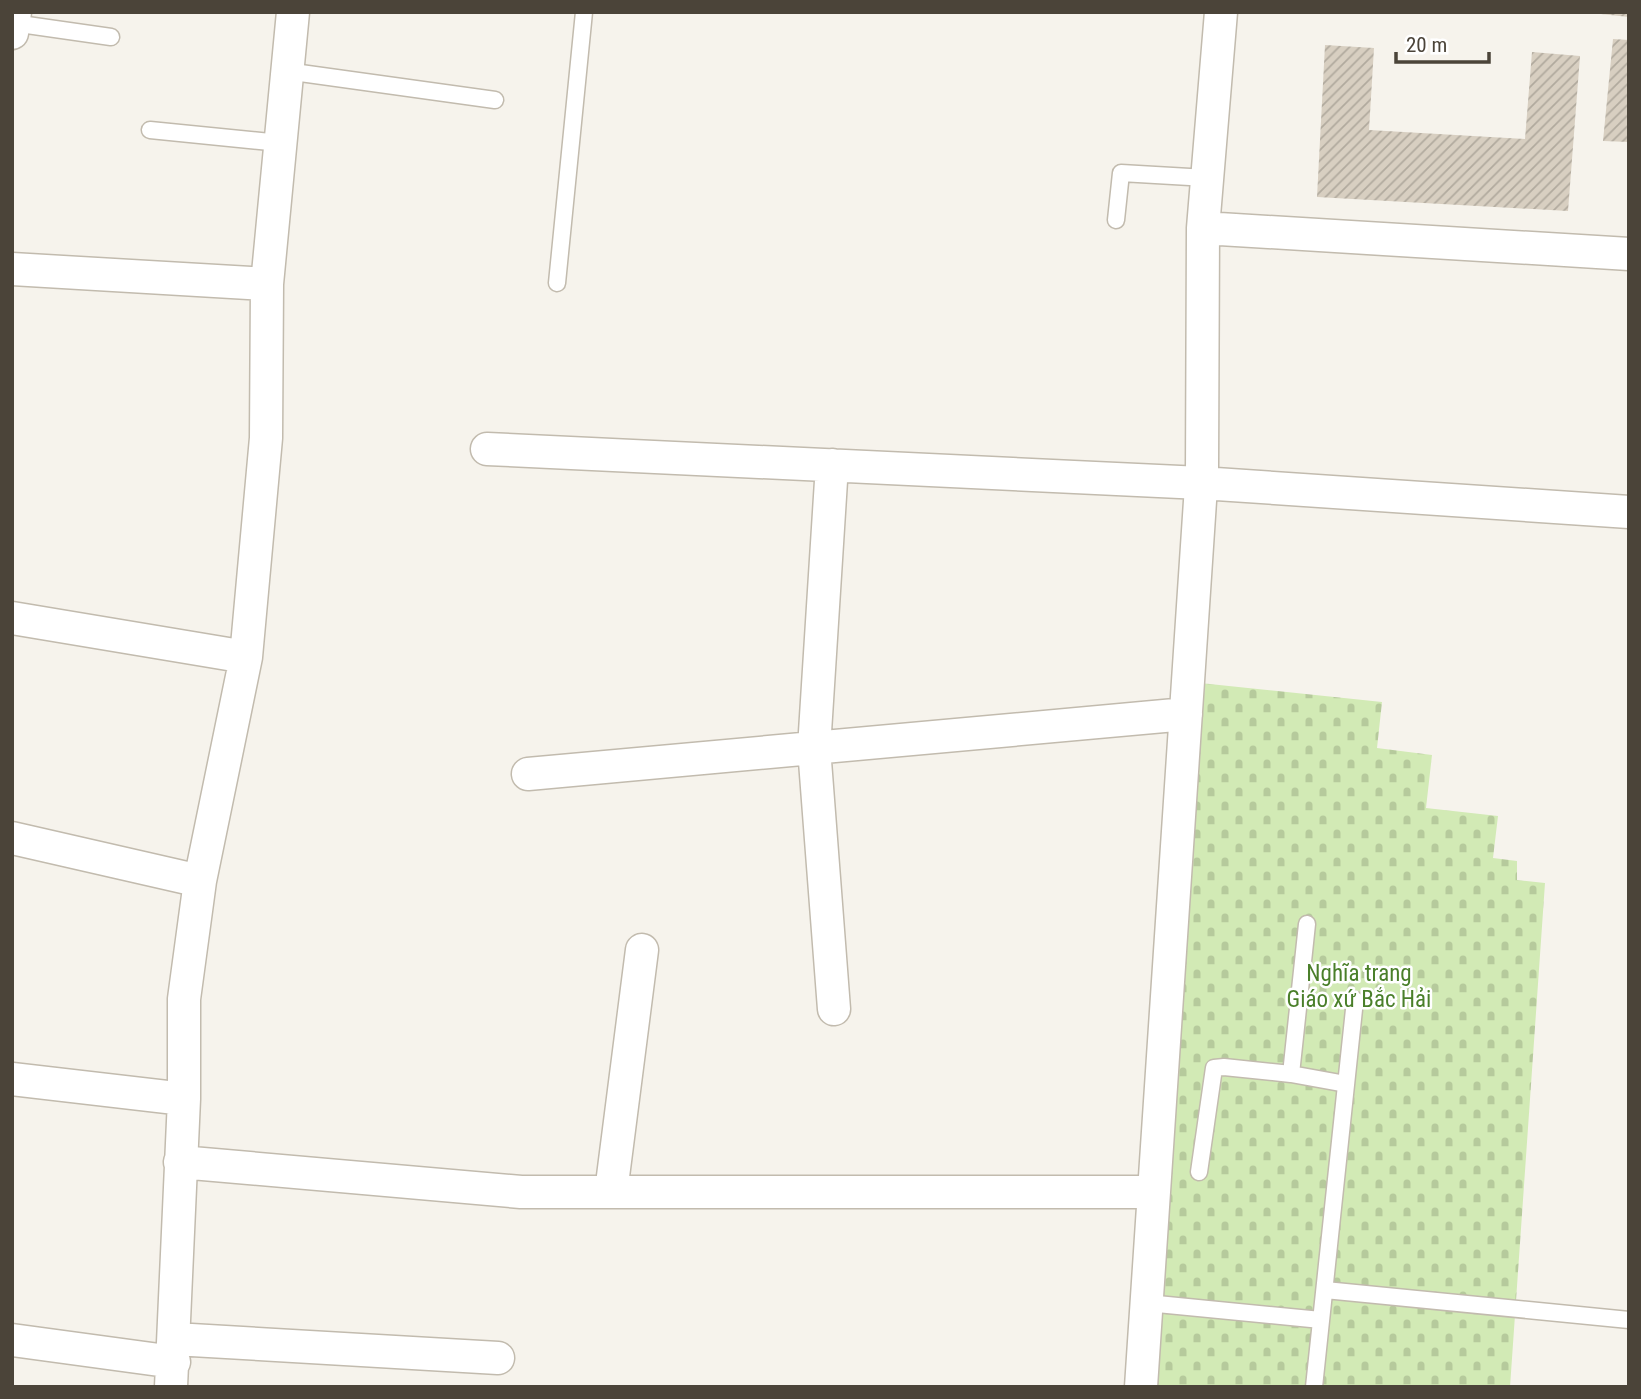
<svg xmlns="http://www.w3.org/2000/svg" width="1641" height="1399" viewBox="0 0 1641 1399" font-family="'Roboto Condensed',sans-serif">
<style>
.cemetery{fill:url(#cemetery-stones)}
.building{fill:url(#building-hatch)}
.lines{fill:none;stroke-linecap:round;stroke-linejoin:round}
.lane-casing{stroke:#c2bbae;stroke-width:19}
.street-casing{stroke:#c2bbae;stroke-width:35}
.lane{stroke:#fff;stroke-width:16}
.street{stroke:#fff;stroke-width:32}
.labels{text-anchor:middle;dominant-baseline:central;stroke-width:5;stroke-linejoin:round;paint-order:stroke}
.park-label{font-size:23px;fill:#4a7f2a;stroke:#fff}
</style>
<defs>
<pattern id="cemetery-stones" width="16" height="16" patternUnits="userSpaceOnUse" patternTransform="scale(1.75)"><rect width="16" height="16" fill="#d2eab5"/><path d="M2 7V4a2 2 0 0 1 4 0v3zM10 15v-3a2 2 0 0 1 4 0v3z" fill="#b6ca9c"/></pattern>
<pattern id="building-hatch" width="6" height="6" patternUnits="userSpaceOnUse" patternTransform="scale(1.75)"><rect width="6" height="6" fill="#d8cfc1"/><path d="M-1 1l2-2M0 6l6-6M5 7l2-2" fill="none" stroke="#b1aa9e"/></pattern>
</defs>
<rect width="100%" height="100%" fill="#f6f3ec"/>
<path class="cemetery" d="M1200 683 1382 702 1377 748 1432 755 1426 808 1498 816 1493 858 1517 861V880L1545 883 1510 1387H1153Z"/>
<path class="building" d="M1601 12H1629V17L1601 14Z
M1613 39 1629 40V142L1603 141Z
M1325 45 1374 48 1369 130 1525 139 1532 52 1580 56 1568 211 1317 197Z"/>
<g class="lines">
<defs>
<path id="lane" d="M13 23 111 37
M286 71 495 100
M150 130 280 143
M1116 220 1121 173 1207 178
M557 283 584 12
M1291 1074 1307 924
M1199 1172 1214 1068 1224 1067 1291 1074 1346 1084
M1325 1290 1629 1320
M1147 1303 1321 1320
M1314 1387 1355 1000"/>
<path id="street" d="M12 33 15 12
M1203 228 1629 254
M12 269 267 284
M487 449 1201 483 1629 512
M832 465 814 748 834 1009
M12 618 246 657
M528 774 1186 714
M12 838 200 881
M12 1079 184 1099
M180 1162 521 1192H1154
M611 1192 642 950
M174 1339 498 1358
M12 1340 174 1362
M171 1387 184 1099V999L200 881 246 657 266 438 267 284 293 12
M1141 1387 1202 471 1203 228 1221 12"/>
</defs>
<use href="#lane" class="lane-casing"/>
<use href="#street" class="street-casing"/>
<use href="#lane" class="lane"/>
<use href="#street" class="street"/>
</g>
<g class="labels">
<g class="park-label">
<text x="1359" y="973">Nghĩa trang<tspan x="1359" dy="26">Giáo xứ Bắc Hải</tspan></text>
</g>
</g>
<rect width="1641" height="1399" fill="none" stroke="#4b4439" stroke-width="28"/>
<path d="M1396 52v10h93v-10" fill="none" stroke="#4b4439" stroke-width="3.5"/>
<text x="1406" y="52" font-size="21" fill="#4b4439" stroke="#ffffff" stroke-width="5" paint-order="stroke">20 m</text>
</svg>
